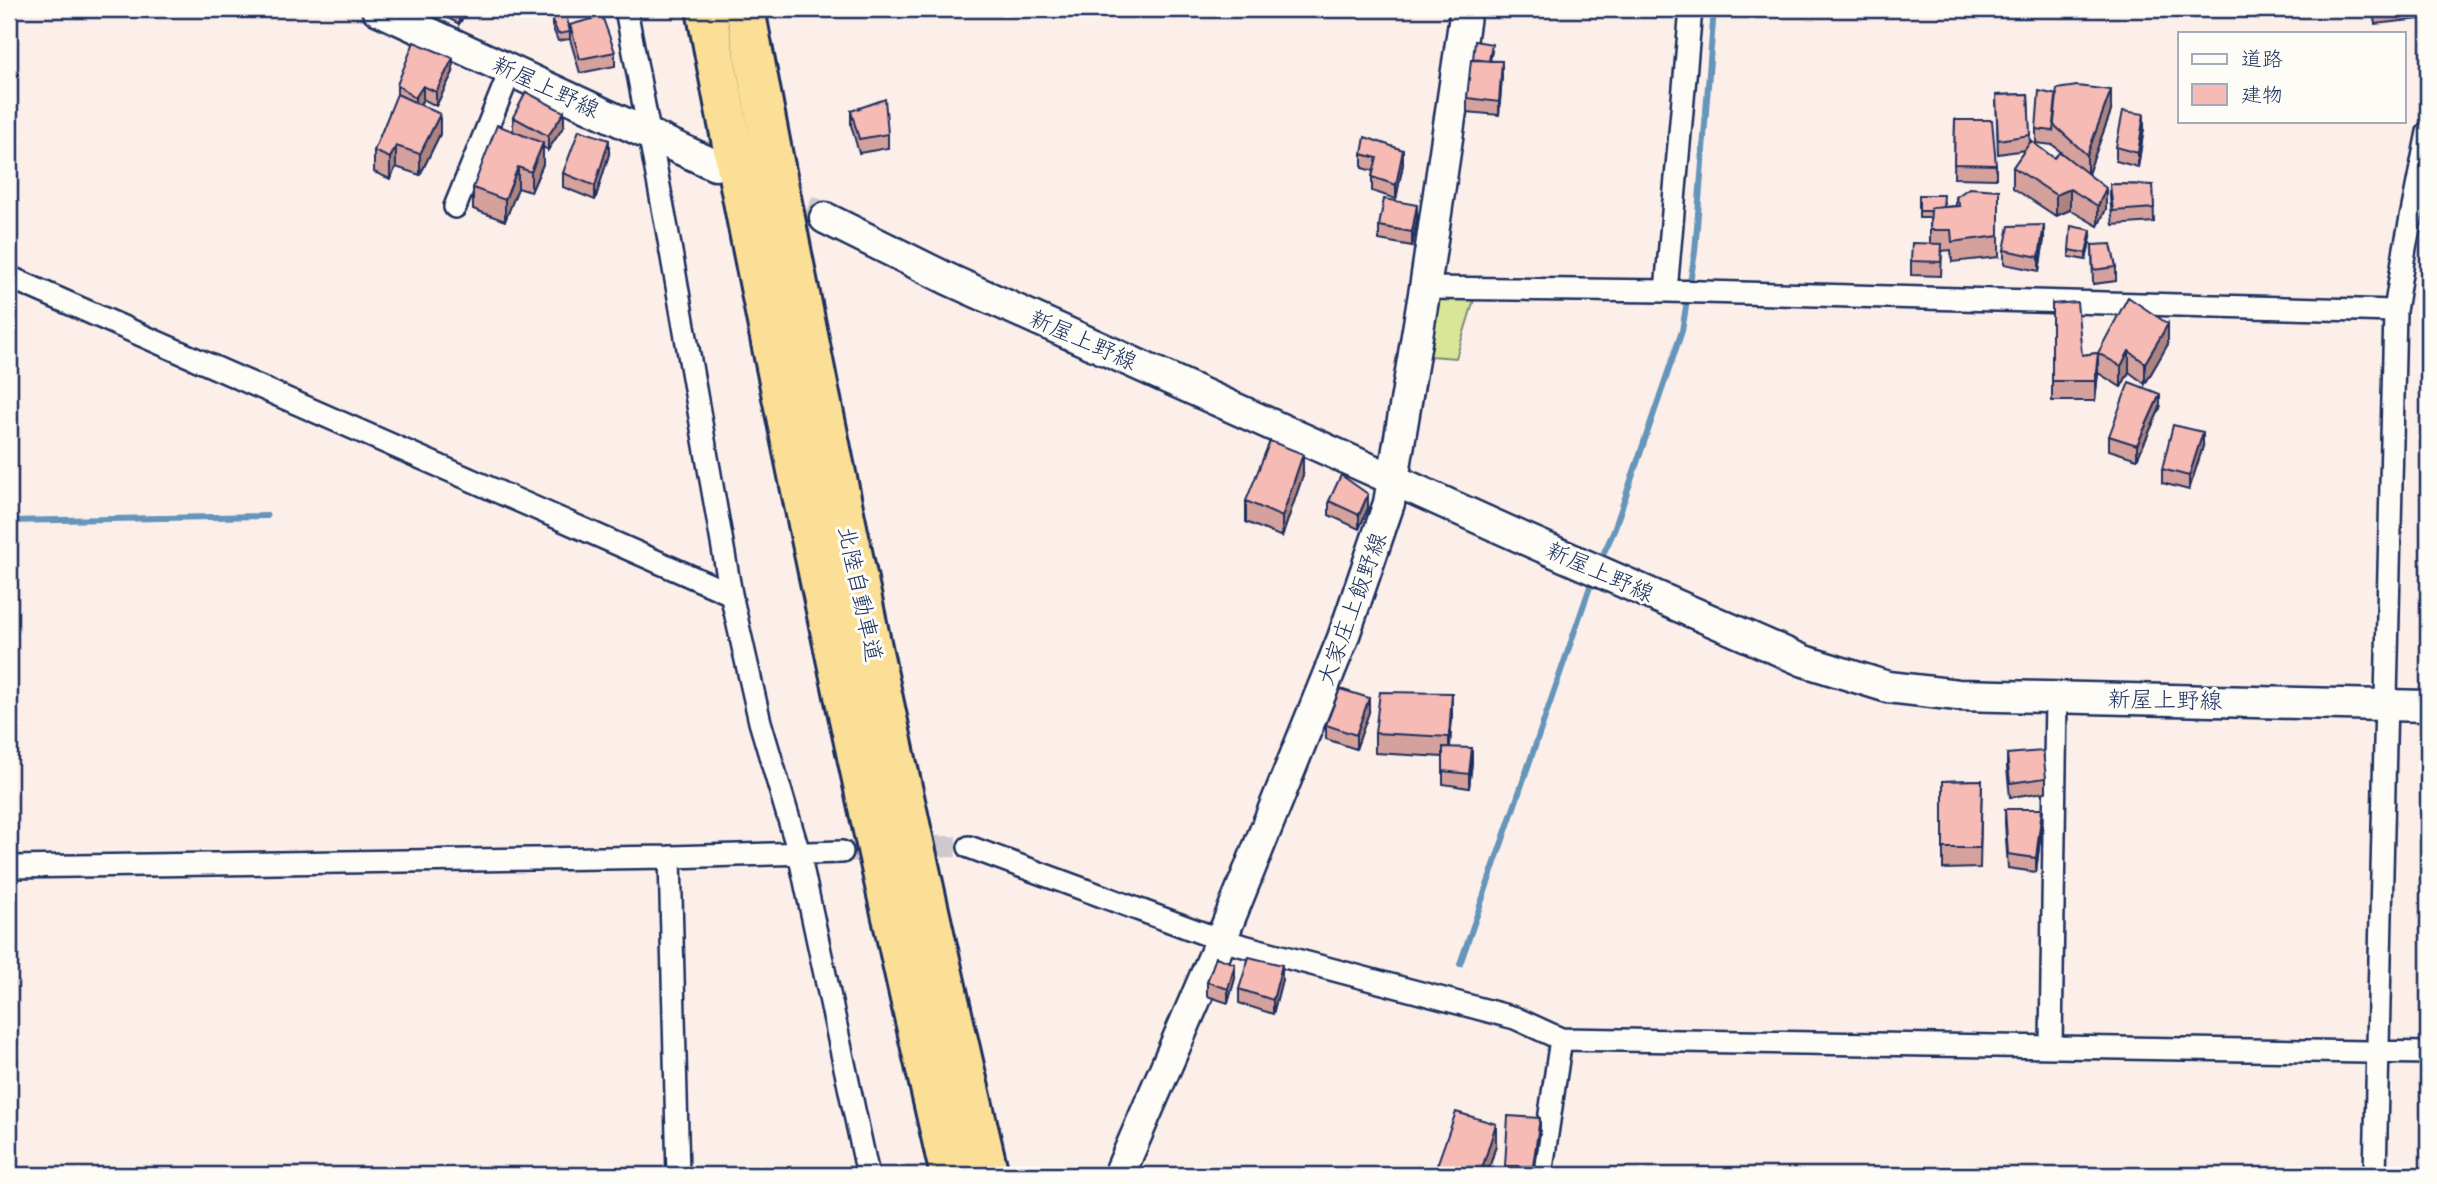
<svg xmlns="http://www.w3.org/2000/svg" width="2437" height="1184" viewBox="0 0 2437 1184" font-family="'Comic Neue','Klee One',sans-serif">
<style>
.green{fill:#d9e597;stroke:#7a8a7a;stroke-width:2}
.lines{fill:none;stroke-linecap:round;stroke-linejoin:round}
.stream{stroke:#6595ba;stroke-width:6}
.minor-tunnel{stroke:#cfc9ce;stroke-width:21;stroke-dasharray:21 10;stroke-linecap:butt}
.secondary-tunnel{stroke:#cfc9ce;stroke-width:30;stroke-dasharray:30 15;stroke-linecap:butt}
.minor-casing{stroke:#1b2f5e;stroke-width:26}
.secondary-casing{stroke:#1b2f5e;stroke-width:35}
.motorway-casing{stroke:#1b2f5e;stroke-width:44}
.minor{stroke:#fdfcf7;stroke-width:21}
.secondary{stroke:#fdfcf7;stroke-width:30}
.motorway{stroke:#fbdf96;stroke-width:38}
.wall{fill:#d4a19c;stroke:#1b2f5e;stroke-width:2}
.shaded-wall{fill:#ac837f;stroke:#1b2f5e;stroke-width:2}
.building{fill:#f6bbb5;stroke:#1b2f5e;stroke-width:2}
.labels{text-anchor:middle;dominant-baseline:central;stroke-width:6;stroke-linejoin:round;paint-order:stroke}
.street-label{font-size:23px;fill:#1b2f5e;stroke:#fdfcf7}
</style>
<rect width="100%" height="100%" fill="#fcefea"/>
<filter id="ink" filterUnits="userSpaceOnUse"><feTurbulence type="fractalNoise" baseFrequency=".0143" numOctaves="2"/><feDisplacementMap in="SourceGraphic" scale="14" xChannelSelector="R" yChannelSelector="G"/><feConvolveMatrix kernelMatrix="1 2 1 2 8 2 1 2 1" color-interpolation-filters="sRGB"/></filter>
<g filter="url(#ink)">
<path class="green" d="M1438 298 1474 300 1456 358 1430 356Z"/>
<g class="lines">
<path class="stream" d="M9 521 267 516
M1600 561 1613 533 1682 331 1695 252 1714 9
M1460 964 1593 578"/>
<path class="minor-tunnel" d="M842 852 919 846 969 847"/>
<path class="secondary-tunnel" d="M766 190 825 218"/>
<defs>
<path id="minor" d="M626 9 667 229 731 594 760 722 799 853 868 1175
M455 207 505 84 509 70
M9 277 731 594
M1425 288 1666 291 2395 311
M1666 291 1691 9
M969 847 1221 940 1515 1018 1561 1039 2428 1053
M670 857 678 1175
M9 867 670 857 842 852
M2051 1046 2056 697
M1541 1175 1561 1039
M2375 1175 2395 311 2405 248 2428 132"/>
<path id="secondary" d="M377 9 715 165
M825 218 950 280 1525 539 1804 661 1888 687 1958 695 2428 706
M1119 1175 1221 940 1343 638 1389 503 1425 288 1466 9"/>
<path id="motorway" d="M706 9C780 399 861 788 950 1175
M745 9C818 399 899 788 989 1175"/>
</defs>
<use href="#minor" class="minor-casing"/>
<use href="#secondary" class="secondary-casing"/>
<use href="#motorway" class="motorway-casing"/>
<use href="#minor" class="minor"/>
<use href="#secondary" class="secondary"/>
<use href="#motorway" class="motorway"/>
</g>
<path class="wall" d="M435 9H469L459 24 435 11Z
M2372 9H2420V19L2375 24Z
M552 19 570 32V39L558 41 552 26Z
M570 25 615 52V66L580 73 570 39Z
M1492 51 1490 61 1502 75 1499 115 1467 112V98L1473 60Z
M453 72 436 106 423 99 420 105 440 134 420 175 396 167 390 179 374 172V151L397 95V85Z
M2028 94 2030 143 2054 158 2066 157 2053 145 2036 143V129L2111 111 2088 174 2106 209 2098 226 2070 210 2056 216 2013 188V167L2025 150 1998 154 1996 95Z
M851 111 888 134V148L859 153 851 125Z
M513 117 564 126 548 150 543 147V164L531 192 518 188 505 221 473 209V188L513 131Z
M1955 120 1996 165V179L1954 178Z
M2144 128 2138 167 2116 161V147Z
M609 154 595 200 563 187V173Z
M1362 154 1403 164 1396 199 1372 191V177L1373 171 1362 168Z
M2110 184 2153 185 2154 222 2113 225 2110 198Z
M1999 190V257L1952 262 1951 250 1942 251 1941 276 1911 275V261L1930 244V218H1919V195L1944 202V207L1956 206V197Z
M1417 219 1412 246 1379 240V226Z
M2091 237 2086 260 2069 257V250Z
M2044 239 2039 271 2004 264V250Z
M2092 245 2116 267V281L2093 284Z
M2052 304 2082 355 2168 344 2145 384 2129 372 2121 387 2098 373 2095 401H2052Z
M2160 408 2137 459 2109 450V436Z
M2203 446 2189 490 2162 483V469Z
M1303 475 1282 537 1246 522V501Z
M1329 501 1368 508 1359 529 1329 515Z
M1369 712 1356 749 1326 739V725Z
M1452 714 1450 748 1472 762 1469 788 1443 784V757L1375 753V733Z
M2007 754 2046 778V792L2010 797 2007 768Z
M1982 780 1980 868 1943 869V781Z
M2005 809 2042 823 2036 872 2008 868 2005 823Z
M1235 978 1228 1003 1207 996V982Z
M1282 979 1273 1014 1239 1003V989Z
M1540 1132 1534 1175H1505V1166Z
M1496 1145 1487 1175H1436V1168Z"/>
<path class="shaded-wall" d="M460 9H469L459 24V11Z
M453 58V72L436 106V92Z
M1502 61V75L1499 115V102Z
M423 86V99L415 112V98Z
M2111 90V111L2087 176V155Z
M564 112V126L548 150V136Z
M440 114V134L420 175V154Z
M2144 114V128L2138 167V153Z
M609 140V154L595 200V186Z
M543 143V164L531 192V172Z
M396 146V167L390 179V158Z
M1403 150V164L1396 199V185Z
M518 167V188L505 221V200Z
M2106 188V209L2098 226V206Z
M2070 189V210L2056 216V195Z
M1417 205V219L1412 246V232Z
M2044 225V239L2039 271V257Z
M2091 230V237L2086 260V253Z
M2168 324V344L2145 384V363Z
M2129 351V372L2121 387V366Z
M2098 353V373L2095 401V381Z
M2160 394V408L2137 459V445Z
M2203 432V446L2189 490V476Z
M1303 454V475L1282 537V517Z
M1368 494V508L1359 529V515Z
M1452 693V714L1449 758V737Z
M1369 698V712L1356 749V735Z
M1472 748V762L1469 788V774Z
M2042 809V823L2036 872V858Z
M1235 964V978L1228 1003V989Z
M1282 965V979L1273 1014V1000Z
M1540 1118V1132L1533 1175V1166Z
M1496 1124V1145L1487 1175H1480Z"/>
<path class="building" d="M566 14 570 32 558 34 552 19Z
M602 16 615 52 580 59 570 25Z
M1475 41 1492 44 1489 61 1473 59Z
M414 42 453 58 436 92 423 86 415 98 397 85Z
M1471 60 1502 61 1499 102 1467 98Z
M2077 86 2111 90 2087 155 2053 124 2057 89Z
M2039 91 2057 95 2053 131 2036 129Z
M526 92 564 112 548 136 513 117Z
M397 94 440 114 420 154 396 146 390 158 374 151Z
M2028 94 2030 135 1998 140 1996 95Z
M885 99 888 134 859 139 851 111Z
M2123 111 2144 114 2138 153 2116 147Z
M1955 120H1992L1996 165 1954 164Z
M497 125 543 143 531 172 518 167 505 200 473 188Z
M579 130 609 140 595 186 563 173Z
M1365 137 1403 150 1396 185 1372 177 1377 158 1362 154Z
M2031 141 2054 158 2060 152 2106 188 2098 206 2070 189 2056 195 2013 167Z
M2110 184 2153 185 2154 208 2113 211Z
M1969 188 1999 190V236L1952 242 1951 230H1930L1931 208 1960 206 1956 197Z
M1919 195H1944L1943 207 1931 208V211H1919Z
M1384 199 1417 205 1412 232 1379 226Z
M2044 225 2039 257 2004 250 2009 226Z
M2071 226 2091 230 2086 253 2069 250Z
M1912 243 1942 244 1941 262 1911 261Z
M2111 244 2116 267 2093 270 2092 245Z
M2128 297 2168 324 2145 363 2129 351 2121 366 2098 353Z
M2077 302 2082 355 2098 353 2095 381H2052V304Z
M2129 382 2160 394 2137 445 2109 436Z
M2173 425 2203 432 2189 476 2162 469Z
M1270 441 1303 454 1282 517 1246 501Z
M1341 475 1368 494 1359 515 1329 501Z
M1340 689 1369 698 1356 735 1326 725Z
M1380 692 1452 693 1449 737 1375 733Z
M1443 747 1472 748 1469 774 1443 771Z
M2043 751 2046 778 2010 783 2007 754Z
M1982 780 1980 848H1943V781Z
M2005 809H2042L2036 858 2008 854Z
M1216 957 1235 964 1228 989 1207 982Z
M1249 957 1282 965 1273 1000 1239 989Z
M1456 1112 1496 1124 1480 1175H1460L1436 1168Z
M1508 1116 1540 1118 1533 1166H1505Z"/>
</g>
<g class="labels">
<g class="street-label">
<text transform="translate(546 87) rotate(25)">新屋上野線</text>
<text transform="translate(1083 340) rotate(24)">新屋上野線</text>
<text transform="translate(1600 572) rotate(24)">新屋上野線</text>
<text transform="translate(860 594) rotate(78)">北陸自動車道</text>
<text transform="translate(1352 609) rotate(-70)">大家庄上飯野線</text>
<text transform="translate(2165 700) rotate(1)">新屋上野線</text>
</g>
</g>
<rect width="2437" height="1184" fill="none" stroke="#fdfcf7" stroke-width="35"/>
<rect x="18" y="18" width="2402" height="1149" fill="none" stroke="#1b2f5e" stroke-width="2.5" filter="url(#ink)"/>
<rect x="2178" y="32" width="228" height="91" fill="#fdfcf7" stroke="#a3aaba" stroke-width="2"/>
<rect x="2192" y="54" width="35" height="10" fill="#fdfcf7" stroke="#a3aaba" stroke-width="2"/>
<text x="2241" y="66" font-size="21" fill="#1b2f5e">道路</text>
<rect x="2192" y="84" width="35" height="21" fill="#f6bbb5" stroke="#a3aaba" stroke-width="2"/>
<text x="2241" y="102" font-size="21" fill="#1b2f5e">建物</text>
</svg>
